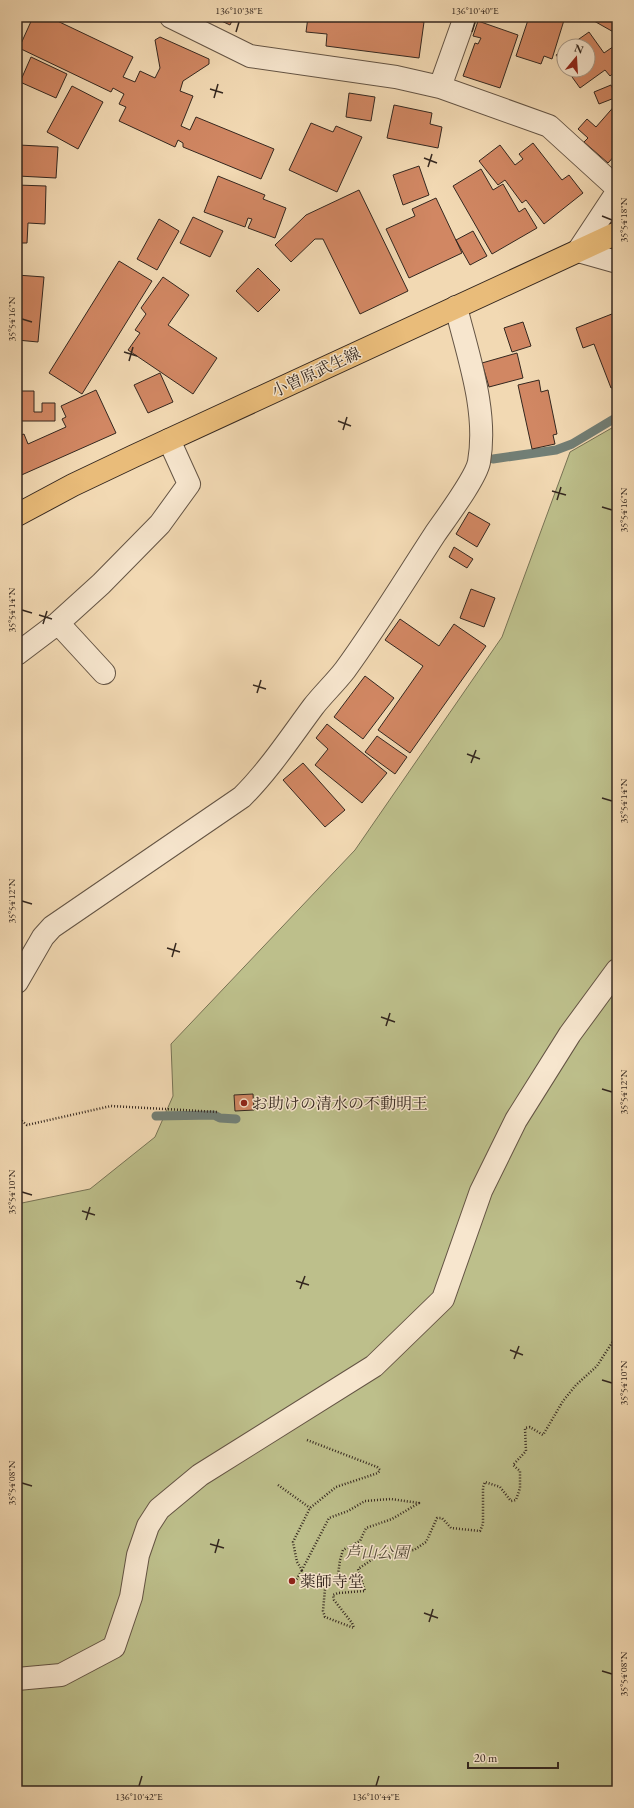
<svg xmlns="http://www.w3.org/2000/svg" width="634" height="1808" viewBox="0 0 634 1808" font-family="'EB Garamond','Noto Serif JP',serif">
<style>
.green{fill:#bdbf8b;stroke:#787355}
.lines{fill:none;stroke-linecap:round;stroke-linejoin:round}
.stream{stroke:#727f76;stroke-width:9}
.building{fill:#d18763;stroke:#34271f}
.minor-casing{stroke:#645444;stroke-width:24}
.major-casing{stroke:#34271f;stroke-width:24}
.path{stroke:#34271f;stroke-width:2.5;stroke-dasharray:1 2;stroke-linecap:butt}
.minor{stroke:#f7e6ce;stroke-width:22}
.major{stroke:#e9bc7a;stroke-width:22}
.ticks{fill:none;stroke:#34271f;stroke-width:1.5}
.poi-dot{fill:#8f2418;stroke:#f7e6ce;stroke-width:1.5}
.labels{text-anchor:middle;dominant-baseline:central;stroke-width:3;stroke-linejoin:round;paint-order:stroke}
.street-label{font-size:16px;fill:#34271f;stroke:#f7e6ce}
.poi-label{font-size:16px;fill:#34271f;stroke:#f7e6ce;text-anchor:start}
.park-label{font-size:16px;font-style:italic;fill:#564d3a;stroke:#f7e6ce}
.neatline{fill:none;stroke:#34271f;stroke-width:1.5}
.ticks-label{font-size:10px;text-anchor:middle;fill:#34271f}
</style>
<rect width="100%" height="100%" fill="#f2d9b3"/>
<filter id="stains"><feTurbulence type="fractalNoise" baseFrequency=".005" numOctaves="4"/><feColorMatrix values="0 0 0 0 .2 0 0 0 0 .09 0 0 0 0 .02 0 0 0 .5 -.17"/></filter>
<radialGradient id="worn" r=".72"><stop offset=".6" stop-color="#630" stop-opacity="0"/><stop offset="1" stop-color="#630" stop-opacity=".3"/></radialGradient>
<path class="green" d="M617 425V1791H17V1204L90 1189 155 1137 173 1096 171 1044 355 850 502 637 570 452Z"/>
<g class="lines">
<path class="stream" d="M493 459 556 450 572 444 617 417
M156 1116 214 1115 220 1118 236 1119"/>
</g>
<path class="building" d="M33 17H49L133 57 123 77 135 82 140 71 155 78 160 68 155 40 160 37 209 59V64L183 81 180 91 193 96 181 126 190 130 196 117 274 149 261 179 183 147V143L178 140 175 147 119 121 126 107 119 104 124 94 113 88 111 92 19 48Z
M213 17H234L230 25Z
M308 17H388L424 22 419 58 326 46 327 34 306 32Z
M529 17H565L552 59 544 56 541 64 516 56Z
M587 17H617V34Z
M478 21 518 35 500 88 463 76 475 43 478 44 481 38 473 36Z
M589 32 604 53 617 44V70L610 76 605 70 580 88 567 70H588V46H569Z
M564 49V65L556 55Z
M31 57 67 74 56 98 20 82Z
M611 85 617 97 599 104 594 92Z
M72 86 103 102 78 149 47 132Z
M349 93 375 97 371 121 346 117Z
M617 103V153L608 163 584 142 588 138 578 129 587 119 596 127Z
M394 105 432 113 430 124 442 127 438 148 387 138Z
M311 123 333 132 336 126 362 137 337 192 289 170Z
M533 143 562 180 569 175 583 193 544 224 526 200 522 203 505 180 498 185 479 161 500 145 515 165 523 159 519 154Z
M19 145 58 147 56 178 18 176Z
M419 166 429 195 403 205 393 175Z
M481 169 493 190 503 184 519 212 525 208 537 228 492 254 453 186Z
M218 176 265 195 263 199 286 208 275 238 248 228 252 219 248 218 245 227 204 212Z
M17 185 46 186 45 224 28 223 27 243H17Z
M359 190 408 291 360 314 323 239H315L291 262 275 245 306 215Z
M436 198 462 253 409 278 386 229 415 216 412 209Z
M193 217 223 231 210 257 180 243Z
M159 219 179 231 157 270 137 259Z
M473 231 487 256 470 265 456 240Z
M119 261 152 281 82 394 49 373Z
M258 268 280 290 258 312 236 291Z
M17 275 44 277 38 342 17 340Z
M163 277 189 295 168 325 217 358 193 394 128 350 140 333 135 330 146 314 141 308Z
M617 312V386L611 388 594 344 583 348 576 328Z
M523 322 531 346 512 352 504 328Z
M517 353 523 378 489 387 482 363Z
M160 373 173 402 148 413 134 385Z
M539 380 541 392 548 390 557 434 553 435 555 444 532 449 518 385Z
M96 390 116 433 17 477V437L24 434 28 444 66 427 62 419 66 417 61 406Z
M17 391H34V412H42V403H55V421H17Z
M469 512 490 524 477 547 456 534Z
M454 547 473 559 467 568 449 557Z
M471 589 495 598 484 627 460 618Z
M400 619 439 646 454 624 486 646 410 753 378 730 423 666 385 640Z
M365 676 394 698 363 739 334 717Z
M327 724 387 773 362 803 315 765 328 749 316 738Z
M377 736 407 757 395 774 365 752Z
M303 763 345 810 325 827 283 780Z
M253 1094 254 1110 235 1111 234 1095Z"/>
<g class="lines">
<defs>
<path id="minor" d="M171 17 250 56 396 77 440 87 549 126 617 188
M440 87 465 17
M617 192 578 251 617 262
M58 623 104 673
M17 654 58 623 101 584 160 524 189 484 169 440
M17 982 43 937 52 927 242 797C269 770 290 738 313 707 323 694 335 683 345 670 377 626 405 580 435 534 446 518 476 478 479 462 488 411 468 356 456 307
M17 1679 61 1675 114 1647 131 1597 138 1555 148 1526 159 1509 200 1475 374 1366 443 1299 481 1191 516 1120 570 1034 617 970"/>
<path id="major" d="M17 515 73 485 134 456 617 233"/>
</defs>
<use href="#minor" class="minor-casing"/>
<use href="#major" class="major-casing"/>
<path class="path" d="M17 1117 27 1125 111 1106 218 1112
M307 1440 377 1467 380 1470 378 1473 336 1487 310 1508 293 1542 297 1562 302 1570 329 1518 348 1511 365 1501 391 1499 419 1503 392 1519 366 1528 360 1541 343 1550 340 1560 338 1575 325 1589 323 1611 325 1617 354 1628 352 1623 334 1600 333 1595 338 1593 365 1591 358 1569 379 1555 414 1550 426 1542 437 1518H442L451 1528 480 1531 483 1524V1487L485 1482 500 1487 511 1501 516 1500 520 1488V1471L513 1465 526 1451 525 1428 530 1427 543 1435 563 1401 576 1385 597 1366 617 1335
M278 1485 310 1508
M295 1582 302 1570"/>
<use href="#minor" class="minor"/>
<use href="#major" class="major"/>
</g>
<path class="ticks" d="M236 32 239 22M472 32 475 22M210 89 223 93M214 98 218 84M424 158 437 163M428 167 432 154M602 216 612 220M22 319 32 322M124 352 137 356M129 361 133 347M338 421 351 426M343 430 347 417M552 491 566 495M557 500 561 487M602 507 612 510M22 610 32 613M39 615 52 619M43 624 47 611M253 685 266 689M257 693 261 680M467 754 480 759M471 763 476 750M602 798 612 801M22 901 32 904M167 948 180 952M172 957 176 943M381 1017 395 1022M386 1026 390 1013M602 1089 612 1092M22 1192 32 1195M82 1211 95 1215M86 1220 90 1207M296 1281 309 1285M300 1289 305 1276M510 1350 523 1355M514 1359 519 1346M602 1380 612 1383M22 1483 32 1486M210 1544 224 1548M215 1553 219 1539M424 1613 438 1618M429 1622 433 1609M602 1671 612 1674M139 1786 142 1776M376 1786 379 1776"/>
<g class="poi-dot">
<circle cx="244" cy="1103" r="4"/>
<circle cx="292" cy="1581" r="4"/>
</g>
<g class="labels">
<g class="street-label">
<text transform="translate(316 372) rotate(-25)">小曽原武生線</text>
</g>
<g class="poi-label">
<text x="252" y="1103">お助けの清水の不動明王</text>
<text x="300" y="1581">薬師寺堂</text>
</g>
<g class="park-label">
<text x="377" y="1552">芦山公園</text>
</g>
</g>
<rect width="634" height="1808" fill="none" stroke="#f2d9b3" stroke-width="44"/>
<g transform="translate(576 58) rotate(18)"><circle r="19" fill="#f7e6ce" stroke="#a99a88"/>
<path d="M0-3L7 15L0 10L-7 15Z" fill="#8f2418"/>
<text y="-6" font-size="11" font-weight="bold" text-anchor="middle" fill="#34271f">N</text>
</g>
<path d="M468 1762v6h90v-6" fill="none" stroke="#34271f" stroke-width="2"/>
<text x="474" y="1762" font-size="12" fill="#34271f" stroke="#f7e6ce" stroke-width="3" paint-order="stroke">20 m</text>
<rect x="22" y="22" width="590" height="1764" class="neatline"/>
<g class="ticks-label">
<text x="239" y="14">136°10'38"E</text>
<text x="475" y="14">136°10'40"E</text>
<text transform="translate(623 220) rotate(-90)" y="4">35°54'18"N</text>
<text transform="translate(11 319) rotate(-90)" y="4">35°54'16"N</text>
<text transform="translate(623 510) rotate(-90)" y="4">35°54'16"N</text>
<text transform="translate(11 610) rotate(-90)" y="4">35°54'14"N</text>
<text transform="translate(623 801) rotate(-90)" y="4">35°54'14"N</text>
<text transform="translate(11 901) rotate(-90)" y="4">35°54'12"N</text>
<text transform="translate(623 1092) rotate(-90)" y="4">35°54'12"N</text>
<text transform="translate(11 1192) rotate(-90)" y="4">35°54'10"N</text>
<text transform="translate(623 1383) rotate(-90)" y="4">35°54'10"N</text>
<text transform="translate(11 1483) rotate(-90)" y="4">35°54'08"N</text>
<text transform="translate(623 1674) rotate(-90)" y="4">35°54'08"N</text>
<text x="139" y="1800">136°10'42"E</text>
<text x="376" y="1800">136°10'44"E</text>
</g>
<rect width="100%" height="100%" filter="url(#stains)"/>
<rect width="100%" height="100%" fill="url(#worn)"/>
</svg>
